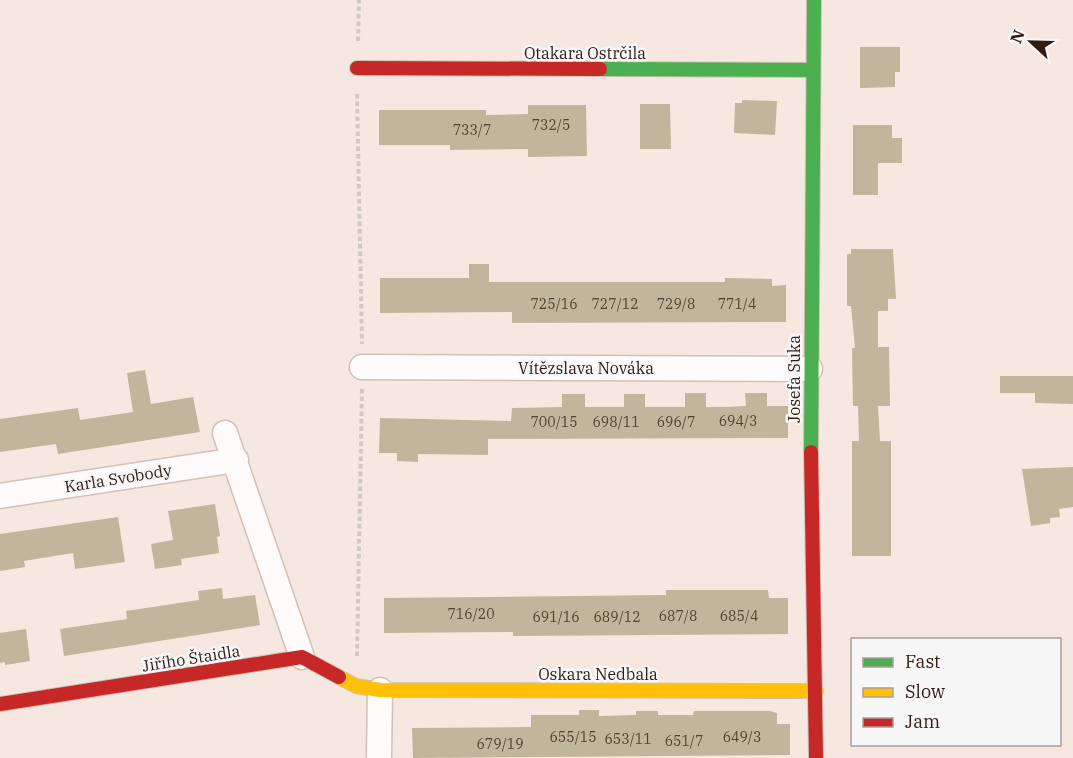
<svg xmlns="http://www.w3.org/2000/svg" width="1073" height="758" viewBox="0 0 1073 758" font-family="'IBM Plex Serif',serif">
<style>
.building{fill:#c0b69c}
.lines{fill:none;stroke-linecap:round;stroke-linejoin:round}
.street-casing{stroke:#d3c0b8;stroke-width:27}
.fast-casing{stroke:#d3c0b8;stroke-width:16}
.slow-casing{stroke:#d3c0b8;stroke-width:16}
.jam-casing{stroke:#d3c0b8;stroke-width:16}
.path{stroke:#cfc8c5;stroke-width:4;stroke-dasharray:4.5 3;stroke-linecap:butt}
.street{stroke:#fefbfa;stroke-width:24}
.fast{stroke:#4caf50;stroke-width:14}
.slow{stroke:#ffc107;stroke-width:14}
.jam{stroke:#c62828;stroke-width:14}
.labels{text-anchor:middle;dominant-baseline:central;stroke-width:5;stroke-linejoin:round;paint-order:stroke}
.number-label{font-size:14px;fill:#564134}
.street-label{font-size:16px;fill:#331a12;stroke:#f7f7f7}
</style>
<rect width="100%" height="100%" fill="#f7e7e1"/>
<path class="building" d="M860 47H900V72H895V87L860 88Z
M742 100 777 101 775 135 734 133 735 103H742Z
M640 104H670L671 149H640Z
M528 105H586L587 156 528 157V149L450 150V145H379V110H486V115L528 114Z
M853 125H892V138H902V163H878V195H853Z
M851 249H893L896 299H888V311H878V347H889L890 406H878L880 441H891V556H852V441H859L858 406H853L852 348H855L851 306H847V254H851Z
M469 264H489V282H725V278L772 279V286L786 285V322L512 323V312L380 313V278H469Z
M145 370 151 404 193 397 200 432 58 454 56 444 0 452V419L78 408 80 420 133 412 127 373Z
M1000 376H1073V404L1035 403V393H1000Z
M685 393H706V407H726L746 406 745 393H767V406H788V438L488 439V455L418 454V462L397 461V453H379L380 418 511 421 512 408 562 407V394H585V407H624V394H645V407H685Z
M1073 467V507L1059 509 1060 517 1050 518V523L1031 526 1022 469Z
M215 504 220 536 217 537 219 553 181 559 182 565 155 569 151 544 173 540 168 511Z
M118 517 125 562 75 569 73 553 24 561 25 567 0 571V534Z
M222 588 223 599 255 595 260 625 64 656 60 629 127 619 126 611 199 600 198 591Z
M666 590H768L769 598H788V634L513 636V632L384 633V598L666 595Z
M26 629 30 661 5 665V662L0 663V633Z
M579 710H599V716L636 715V711H658V715H693L694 711H770L777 713V724H790V755L413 758 412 728 531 727V715H579Z"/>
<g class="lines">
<defs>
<path id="street" d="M362 367 810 369
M225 433 302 657
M0 496 236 460
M379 758 380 690"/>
<path id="fast" d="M600 69 813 70
M811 452 814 0"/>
<path id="slow" d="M339 677 356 686 380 690 816 691"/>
<path id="jam" d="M357 68 600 69
M811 452 816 758
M0 704 302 657 339 677"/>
</defs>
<use href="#street" class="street-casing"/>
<use href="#fast" class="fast-casing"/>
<use href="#slow" class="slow-casing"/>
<use href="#jam" class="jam-casing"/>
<path class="path" d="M358 41 359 0
M357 94 362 344
M357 656 362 388"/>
<use href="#street" class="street"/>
<use href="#fast" class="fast"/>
<use href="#slow" class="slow"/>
<use href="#jam" class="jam"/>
</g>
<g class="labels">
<g class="number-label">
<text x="551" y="125">732/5</text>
<text x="472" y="130">733/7</text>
<text x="554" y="304">725/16</text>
<text x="615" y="304">727/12</text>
<text x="676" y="304">729/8</text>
<text x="737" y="304">771/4</text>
<text x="738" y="421">694/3</text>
<text x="554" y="422">700/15</text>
<text x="616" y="422">698/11</text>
<text x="676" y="422">696/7</text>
<text x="471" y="614">716/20</text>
<text x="678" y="616">687/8</text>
<text x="739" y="616">685/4</text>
<text x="556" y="617">691/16</text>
<text x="617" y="617">689/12</text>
<text x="573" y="737">655/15</text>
<text x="742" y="737">649/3</text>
<text x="628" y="739">653/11</text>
<text x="684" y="741">651/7</text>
<text x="500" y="744">679/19</text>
</g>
<g class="street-label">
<text x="585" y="53">Otakara Ostrčila</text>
<text x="586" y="368">Vítězslava Nováka</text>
<text transform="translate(794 379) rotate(-90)">Josefa Suka</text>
<text transform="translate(118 478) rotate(-9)">Karla Svobody</text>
<text transform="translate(191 658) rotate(-9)">Jiřího Štaidla</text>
<text x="598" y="674">Oskara Nedbala</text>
</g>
</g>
<rect x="851" y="638" width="210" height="108" fill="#f7f7f7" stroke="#a99f9b" stroke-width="1.5"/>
<rect x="863" y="658" width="30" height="9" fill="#4caf50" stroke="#a99f9b" stroke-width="1.5"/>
<text x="905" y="668" font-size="18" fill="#331a12">Fast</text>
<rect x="863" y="688" width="30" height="9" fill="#ffc107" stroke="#a99f9b" stroke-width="1.5"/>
<text x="905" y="698" font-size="18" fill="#331a12">Slow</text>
<rect x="863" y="718" width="30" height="9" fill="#c62828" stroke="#a99f9b" stroke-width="1.5"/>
<text x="905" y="728" font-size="18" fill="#331a12">Jam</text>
<g transform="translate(1031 42) rotate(292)" stroke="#f7f7f7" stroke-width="4.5" paint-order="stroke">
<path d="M0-4.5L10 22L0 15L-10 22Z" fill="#331a12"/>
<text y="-9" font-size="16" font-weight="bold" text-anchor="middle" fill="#331a12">N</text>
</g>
</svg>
